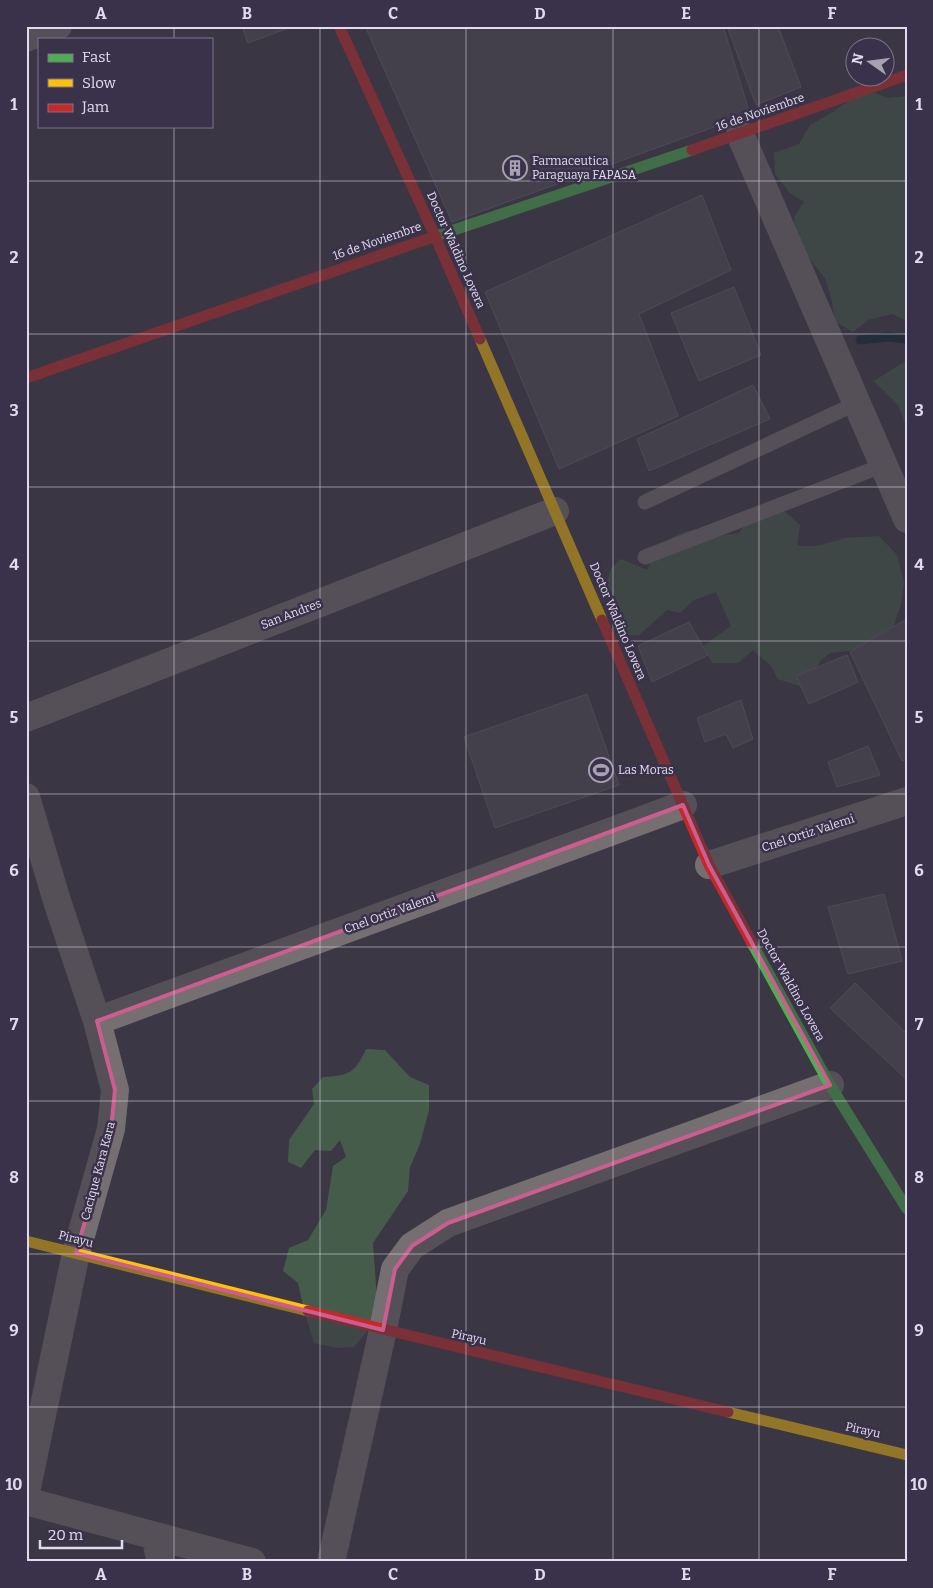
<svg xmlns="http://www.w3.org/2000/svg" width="933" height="1588" viewBox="0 0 933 1588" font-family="Bitter,serif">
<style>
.green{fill:#445c49}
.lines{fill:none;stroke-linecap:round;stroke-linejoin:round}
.stream{stroke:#0a2532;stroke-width:9}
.building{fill:#4f4b56;stroke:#64606b}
.lane{stroke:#756f72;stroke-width:15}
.street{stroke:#756f72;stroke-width:28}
.fast{stroke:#4caf50;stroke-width:11}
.slow{stroke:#ffc107;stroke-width:11}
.jam{stroke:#c62828;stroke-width:11}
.marked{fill:none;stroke:#cd5d8e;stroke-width:4;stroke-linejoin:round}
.grid{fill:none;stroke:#e1dced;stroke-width:1;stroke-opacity:0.55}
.labels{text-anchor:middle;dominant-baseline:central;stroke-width:5;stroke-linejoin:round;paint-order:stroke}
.street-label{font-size:12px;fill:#e1dced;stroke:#3a314a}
.poi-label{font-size:12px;fill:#e1dced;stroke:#3a314a;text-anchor:start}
.neatline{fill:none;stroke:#e1dced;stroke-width:2}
.grid-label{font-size:16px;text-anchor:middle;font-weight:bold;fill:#e1dced}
</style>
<rect width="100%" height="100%" fill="#3b3744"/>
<path class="green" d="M865 89 888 98 907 96V321L892 314 868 320 853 332 836 322 831 297 825 278 791 236 795 216 804 202 790 193 775 174 774 153 799 144 810 125 833 112Z
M907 360V429L898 405 874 381Z
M754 507 782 509 800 525 797 546H817L845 538 879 536 897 555 904 582 901 605 893 626 883 641 866 649 830 653 820 661 810 682 802 687 778 679 771 666 753 650 738 663H712L703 646 731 626 716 592 694 600 680 613 667 610 639 635H621L604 592 611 568 621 559 647 570C659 542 677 530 707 528L717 536 739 533Z
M366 1049 385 1050 410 1077 429 1085V1110L420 1144 410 1167 408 1191 373 1243 378 1312 366 1333 354 1347 338 1348 314 1343 304 1310 298 1283 283 1271 289 1248 308 1240 326 1210 333 1166 346 1157 340 1140 331 1151 315 1150 301 1168 288 1162 289 1140 314 1104 312 1089 323 1077C350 1075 354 1074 366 1049Z"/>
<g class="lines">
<path class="stream" d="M860 340 888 337 907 339"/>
</g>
<path class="building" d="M242 26H294L248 43Z
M365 26H723L750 114 452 222Z
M727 26H778L801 87 756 105Z
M702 195 731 270 639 314 678 416 559 469 485 292Z
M734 287 761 355 699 381 671 313Z
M753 385 770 419 649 471 637 439Z
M906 619 907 759 902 761 850 652Z
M689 622 708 655 652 682 638 646Z
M847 655 858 682 809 704 796 676Z
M587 694 619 785 495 828 464 737Z
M741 700 753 739 733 748 726 734 705 742 697 718Z
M868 746 880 775 837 787 828 762Z
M884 894 902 961 848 974 828 907Z
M855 983 907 1034V1080L830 1008Z"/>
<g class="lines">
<path class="lane" d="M645 502 857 403
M645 557 884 465"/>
<path class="street" d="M26 38 58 26
M740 134 907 519
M26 718 555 511
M26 797 57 901 97 1021 115 1090 111 1129 76 1253 26 1492
M709 865 907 801
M97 1021 683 805
M26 1501 252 1562
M155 1537 161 1562
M331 1562 383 1330 395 1269 412 1246 448 1223 830 1085"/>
<path class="fast" d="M436 236 692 150
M752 943 830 1085 907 1209"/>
<path class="slow" d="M480 339 602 620
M26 1241 308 1311
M728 1412 907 1455"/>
<path class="jam" d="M339 26 435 236 480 339
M692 150 907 75
M26 378 436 236
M602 620 709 865 752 943
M308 1311 728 1412"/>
</g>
<path d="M0 0H933V1588H0ZM683 805 709 865 830 1085 448 1223 412 1246 395 1269 383 1330 76 1253 111 1129 115 1090 97 1021Z" fill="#3b3744" fill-opacity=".55" fill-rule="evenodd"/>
<path class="marked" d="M683 805 709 865 830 1085 448 1223 412 1246 395 1269 383 1330 76 1253 111 1129 115 1090 97 1021Z"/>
<path class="grid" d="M174 26V39M320 26V1562M466 26V1562M613 26V1562M759 26V1562M174 126V1562M26 181H907M26 334H907M26 487H907M26 641H907M26 794H907M26 947H907M26 1101H907M26 1254H907M26 1407H907"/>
<defs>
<symbol id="building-ring" viewBox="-11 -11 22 22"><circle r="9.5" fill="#3a314a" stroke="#a7a2b2" stroke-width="1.5"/><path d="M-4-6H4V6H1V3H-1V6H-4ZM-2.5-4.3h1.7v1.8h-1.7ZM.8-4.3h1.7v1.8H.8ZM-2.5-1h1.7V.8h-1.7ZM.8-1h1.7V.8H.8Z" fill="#a7a2b2"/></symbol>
<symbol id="stadium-ring" viewBox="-11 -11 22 22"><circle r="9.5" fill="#3a314a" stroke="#a7a2b2" stroke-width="1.5"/><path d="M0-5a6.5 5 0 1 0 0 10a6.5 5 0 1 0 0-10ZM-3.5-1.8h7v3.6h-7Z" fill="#a7a2b2"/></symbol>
</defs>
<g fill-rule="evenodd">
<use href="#building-ring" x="501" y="154" width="28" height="28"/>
<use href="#stadium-ring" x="587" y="756" width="28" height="28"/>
</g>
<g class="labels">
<g class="street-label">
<text transform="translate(760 112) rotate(-19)">16 de Noviembre</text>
<text transform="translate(377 241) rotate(-19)">16 de Noviembre</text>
<text transform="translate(456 250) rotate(66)">Doctor Waldino Lovera</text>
<text transform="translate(291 614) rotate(-21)">San Andres</text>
<text transform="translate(618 621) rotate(67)">Doctor Waldino Lovera</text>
<text transform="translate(808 833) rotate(-18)">Cnel Ortiz Valemi</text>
<text transform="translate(390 913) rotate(-20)">Cnel Ortiz Valemi</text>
<text transform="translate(791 985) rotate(61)">Doctor Waldino Lovera</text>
<text transform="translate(98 1171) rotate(-75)">Cacique Kara Kara</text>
<text transform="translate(76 1239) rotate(14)">Pirayu</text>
<text transform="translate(469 1337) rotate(13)">Pirayu</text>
<text transform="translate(863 1430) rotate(13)">Pirayu</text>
</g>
<g class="poi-label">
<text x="532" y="161">Farmaceutica<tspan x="532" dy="14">Paraguaya FAPASA</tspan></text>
<text x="618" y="770">Las Moras</text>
</g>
</g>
<rect width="933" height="1588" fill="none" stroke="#3a314a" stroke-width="55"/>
<rect x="38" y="38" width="175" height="90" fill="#3a314a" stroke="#7d758b"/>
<rect x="48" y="54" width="25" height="8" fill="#4caf50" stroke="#7d758b"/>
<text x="82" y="62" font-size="15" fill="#e1dced">Fast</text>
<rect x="48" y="79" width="25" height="8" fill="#ffc107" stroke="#7d758b"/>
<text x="82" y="88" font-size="15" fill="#e1dced">Slow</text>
<rect x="48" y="104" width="25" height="8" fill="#c62828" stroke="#7d758b"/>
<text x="82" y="112" font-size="15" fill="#e1dced">Jam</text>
<g transform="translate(870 62) rotate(284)"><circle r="24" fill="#3a314a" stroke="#7d758b"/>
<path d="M0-4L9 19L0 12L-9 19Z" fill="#a7a2b2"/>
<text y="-8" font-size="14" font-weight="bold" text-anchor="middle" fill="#e1dced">N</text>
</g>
<path d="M40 1540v8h82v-8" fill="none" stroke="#e1dced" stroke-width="2.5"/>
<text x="48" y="1540" font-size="15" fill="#e1dced" stroke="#3a314a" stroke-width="4" paint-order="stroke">20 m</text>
<rect x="28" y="28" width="878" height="1532" class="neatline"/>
<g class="grid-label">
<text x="101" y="19">A</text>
<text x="247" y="19">B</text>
<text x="393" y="19">C</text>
<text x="540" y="19">D</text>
<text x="686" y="19">E</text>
<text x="832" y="19">F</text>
<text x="14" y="110">1</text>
<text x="919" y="110">1</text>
<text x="14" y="263">2</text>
<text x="919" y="263">2</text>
<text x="14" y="416">3</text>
<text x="919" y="416">3</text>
<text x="14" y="570">4</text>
<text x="919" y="570">4</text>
<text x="14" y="723">5</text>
<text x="919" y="723">5</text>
<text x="14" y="876">6</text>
<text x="919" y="876">6</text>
<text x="14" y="1030">7</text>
<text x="919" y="1030">7</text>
<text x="14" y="1183">8</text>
<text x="919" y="1183">8</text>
<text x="14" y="1336">9</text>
<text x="919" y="1336">9</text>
<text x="14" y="1490">10</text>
<text x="919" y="1490">10</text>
<text x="101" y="1580">A</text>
<text x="247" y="1580">B</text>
<text x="393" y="1580">C</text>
<text x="540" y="1580">D</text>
<text x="686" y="1580">E</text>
<text x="832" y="1580">F</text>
</g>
</svg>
